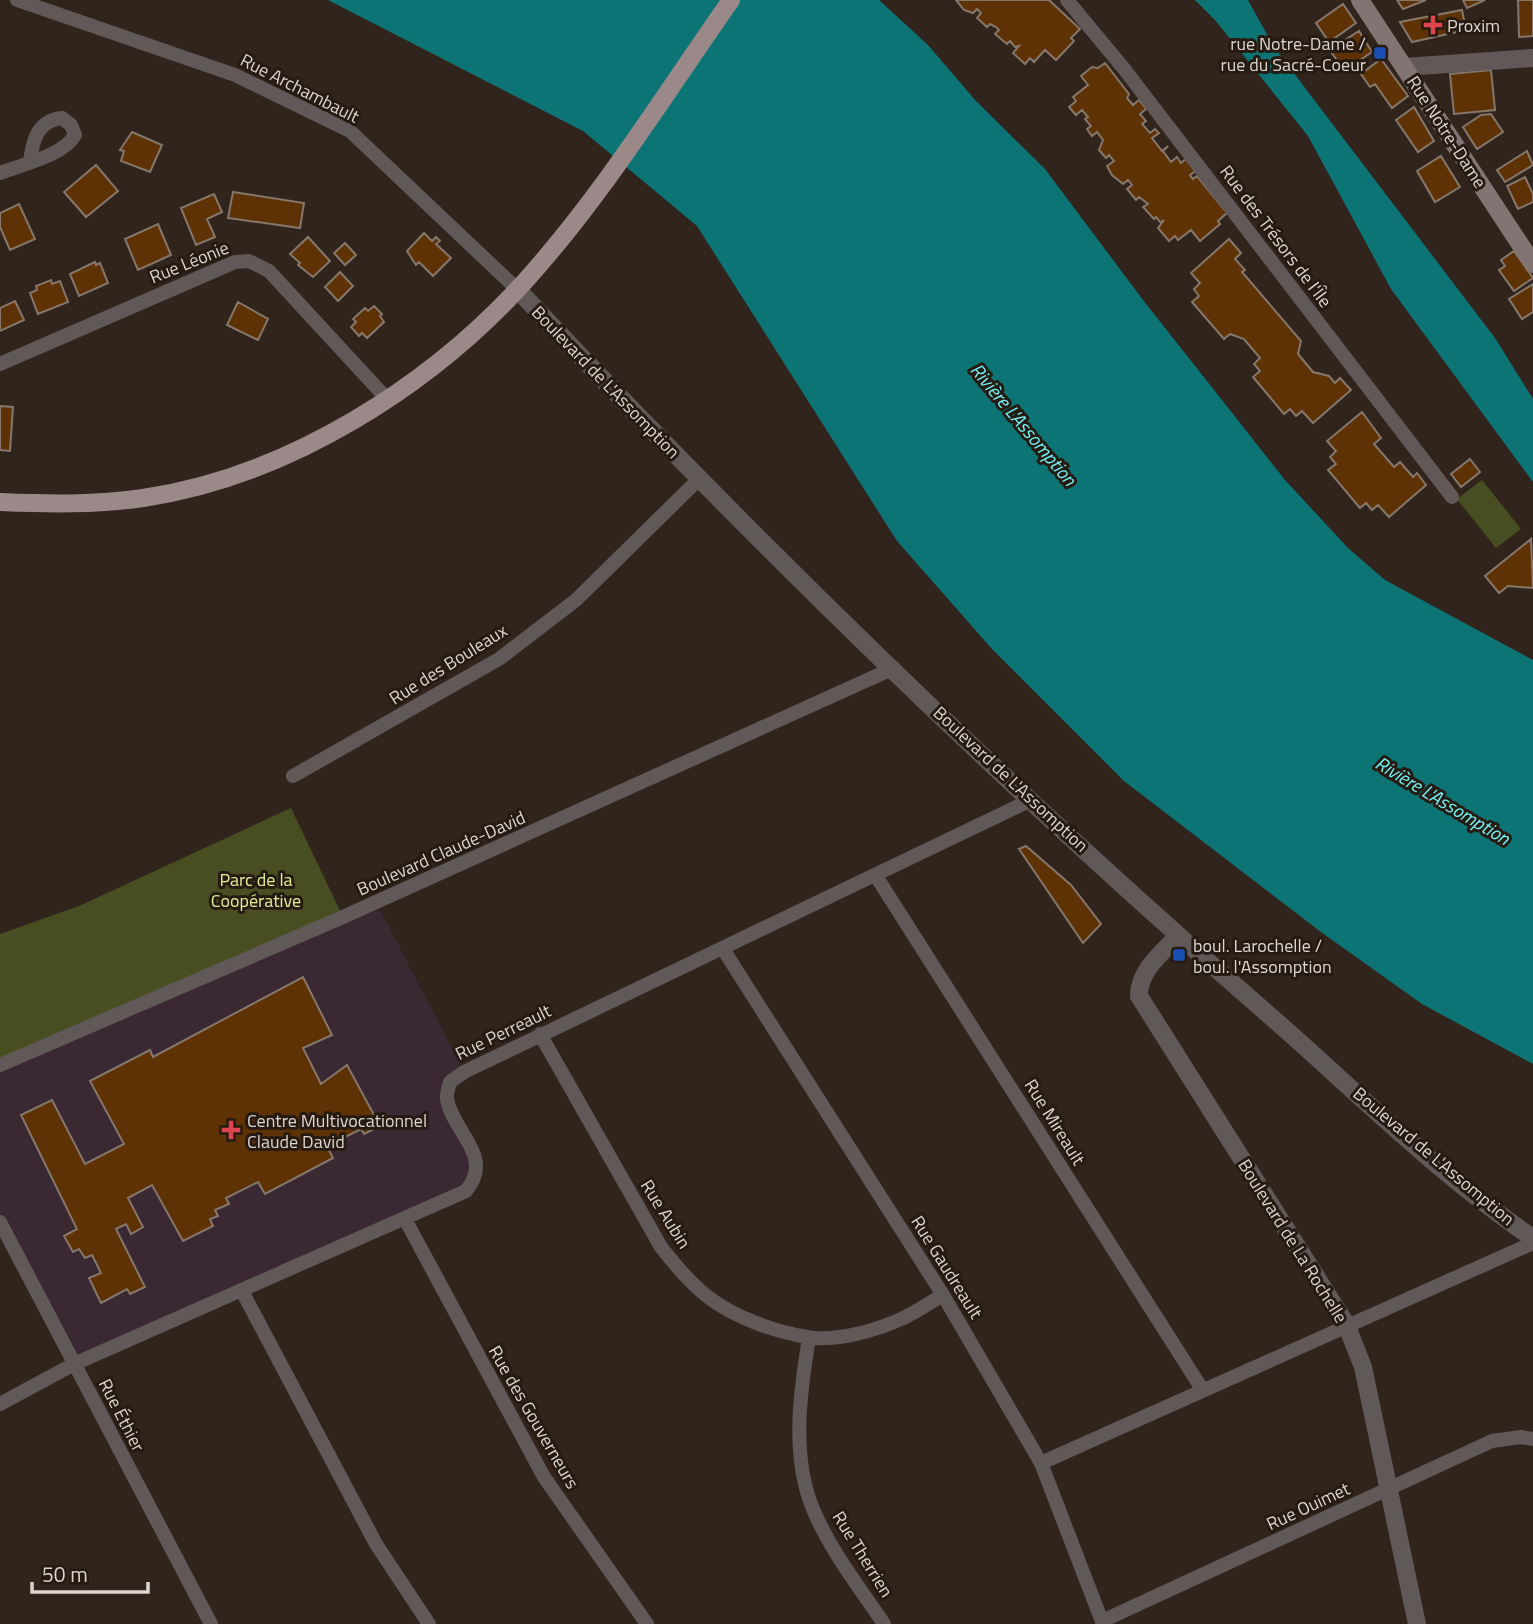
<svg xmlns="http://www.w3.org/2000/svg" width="1533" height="1624" viewBox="0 0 1533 1624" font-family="'Titillium Web',sans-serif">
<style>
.medical{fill:#3a2832}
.green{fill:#494e22}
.water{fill:#0d7476}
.building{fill:#5e3204;stroke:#85776c;stroke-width:2}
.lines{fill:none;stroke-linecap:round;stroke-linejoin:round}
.minor{stroke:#615958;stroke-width:14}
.tertiary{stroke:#615958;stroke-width:18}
.secondary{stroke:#817473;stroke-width:18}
.primary{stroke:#9a8988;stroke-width:18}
.health-dot{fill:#e0444e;stroke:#261b12;stroke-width:2.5}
.transit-dot{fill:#1a4fb4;stroke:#261b12;stroke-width:2.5}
.labels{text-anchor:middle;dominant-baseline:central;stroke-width:6;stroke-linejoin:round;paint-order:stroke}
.poi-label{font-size:18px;fill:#ddd5d0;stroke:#261b12;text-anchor:start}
.street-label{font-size:18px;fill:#ddd5d0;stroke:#261b12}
.park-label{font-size:18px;fill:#e1ee94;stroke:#261b12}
.water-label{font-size:19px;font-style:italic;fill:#73f3f6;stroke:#261b12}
</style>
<rect width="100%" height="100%" fill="#30241c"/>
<path class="medical" d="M381 911 464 1072 447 1098 476 1179 74 1364 0 1222V1065L343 917Z"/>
<path class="green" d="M1482 480 1521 529 1496 548 1457 499Z
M291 808 343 917 0 1065V934L79 906Z"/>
<path class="water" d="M328 0H879L928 45 976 101 1045 169 1143 300 1285 480 1348 548 1385 580 1533 660V1064L1422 1004 1321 932 1124 781 992 649 897 541 697 226 583 131Z
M1195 0H1248L1274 47 1495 338 1533 399V482L1391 289 1308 136 1215 20Z"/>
<path class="building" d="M956 0H1049L1080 29 1071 38 1074 41 1056 60 1045 50 1034 62 1030 58 1025 64 1013 53 1019 46 1015 47 1010 41 1007 44 995 34 999 30 996 27 990 24 987 27 977 18 981 13 977 9 973 13 964 10Z
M1397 0H1426L1403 9Z
M1463 0H1485L1467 8Z
M1518 0H1533V36L1519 37Z
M1343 4 1356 23 1329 42 1316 23Z
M1462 10 1466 30 1412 42 1400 22Z
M1359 31 1372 52 1344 71 1330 50Z
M1381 59 1408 96 1392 108 1375 84 1370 87 1361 74Z
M1105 63 1129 94 1127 98 1133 105 1139 100 1146 109 1140 114 1146 121 1142 124 1150 133 1155 129 1159 133 1152 138 1162 151 1168 146 1163 151 1171 162 1177 157 1181 163 1187 158 1197 170 1190 175 1193 179 1197 176 1227 213 1218 221 1220 224 1200 241 1191 230 1178 240 1175 236 1169 241 1158 228 1164 220 1161 223 1156 217 1154 219 1143 207 1148 204 1139 197 1136 200 1127 189 1132 185 1128 180 1123 184 1112 175 1107 166 1114 161 1109 155 1106 158 1099 150 1103 140 1097 132 1092 136 1087 129 1091 126 1085 119 1088 117 1082 110 1076 115 1069 107 1076 101 1073 97 1088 85 1081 76 1092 67 1098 68Z
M1491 70 1495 110 1454 114 1450 74Z
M1414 107 1434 141 1418 152 1396 120Z
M1491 114 1503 132 1477 149 1463 127 1481 115Z
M132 132 162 145 150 172 121 161 124 151 120 150Z
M1527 151 1533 165 1505 182 1497 170Z
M1441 156 1460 187 1435 202 1417 171Z
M96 165 118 191 86 217 64 192Z
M1525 177 1533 194V202L1518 209 1507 186Z
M233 192 304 203 300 228 228 218Z
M214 194 222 212 207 219 215 237 196 245 181 208Z
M19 204 35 239 10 250 0 227V213Z
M158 224 171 255 138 270 125 239Z
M424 233 432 241 436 237 440 241 436 244 451 258 433 276 419 262 416 265 407 251Z
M308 237 330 261 313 277 298 265 300 263 290 254Z
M1229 239 1241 253 1235 259 1245 270 1242 272 1301 341 1298 354 1313 372 1329 376 1335 383 1340 378 1351 390 1313 423 1302 411 1296 416 1290 409 1284 414 1253 377 1260 371 1254 364 1260 358 1244 339 1230 334 1224 339 1192 302 1199 296 1194 289 1200 283 1191 273Z
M345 243 356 255 345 265 334 253Z
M1514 251 1533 278 1514 291 1499 270 1505 266 1501 260Z
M95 262 96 265 100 263 108 283 79 296 70 274Z
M340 272 353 286 338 301 325 287Z
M51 280 52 284 60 281 68 302 38 314 30 293 37 290 36 286Z
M1533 284V312L1522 319 1509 299Z
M15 301 24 320 0 331V308Z
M238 302 268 319 258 340 227 325Z
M374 306 382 314 380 316 384 322 367 338 362 333 359 336 351 327 356 322 353 319 365 308 368 311Z
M0 406 13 407 10 451 0 450Z
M1362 412 1381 438 1374 444 1394 467 1400 462 1413 477 1417 473 1426 485 1389 517 1378 505 1372 510 1366 503 1360 508 1328 470 1336 464 1330 457 1336 451 1327 441Z
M1470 459 1480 472 1461 487 1451 474Z
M1531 539 1533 588 1508 586 1499 593 1485 576Z
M1026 846 1071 885 1101 924 1083 943 1019 849Z
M303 977 332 1035 303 1048 321 1084 347 1065 380 1126 364 1134 361 1129 327 1146 333 1158 265 1194 258 1182 226 1198 229 1204 215 1210 218 1216 210 1219 213 1226 183 1241 152 1185 128 1198 143 1227 131 1234 126 1224 116 1229 145 1287 130 1294 127 1289 101 1303 89 1278 101 1273 92 1255 85 1258 79 1249 73 1252 64 1236 77 1229 21 1115 52 1100 85 1164 124 1144 90 1081 150 1050 153 1057Z"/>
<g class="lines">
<path class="minor" d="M17 0 235 75 350 131 517 289
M1067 0 1125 70 1452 497
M0 173C23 164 63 156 75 135L71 125 62 118C37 121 33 140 30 161
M0 364 235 262 249 261 269 271 388 400
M293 776 499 659 576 600 699 479
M876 876 1202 1389
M723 949 943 1295 1041 1463 1103 1624
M540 1034 661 1247C675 1265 690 1283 708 1297 734 1317 775 1332 807 1337 835 1342 875 1331 901 1319 915 1313 929 1303 943 1295
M0 1065 343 917 894 668
M405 1219 544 1477 647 1624
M0 1222 211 1624
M242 1291 376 1544 429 1624
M809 1338C800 1392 791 1456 813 1509 830 1550 859 1587 884 1624
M0 1404 74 1364 466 1191C495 1156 453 1133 447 1099 446 1094 449 1087 450 1082L464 1072 1031 800
M1041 1463 1533 1243
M1102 1621 1492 1441 1521 1437 1533 1439"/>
<path class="tertiary" d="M1404 67 1533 58
M517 289C753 540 1001 782 1261 1008 1350 1085 1435 1172 1533 1238
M1178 936C1161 954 1139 970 1139 996L1346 1324 1363 1367 1417 1624"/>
<path class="secondary" d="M1360 0 1533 264"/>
<path class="primary" d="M0 502C48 504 95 505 143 498 287 477 431 386 527 279 604 193 665 94 731 0"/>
</g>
<g class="health-dot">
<path d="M1429.5 14.5h7v7h7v7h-7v7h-7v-7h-7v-7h7z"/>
<path d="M227.5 1119.5h7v7h7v7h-7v7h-7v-7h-7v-7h7z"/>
</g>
<g class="transit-dot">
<rect x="1373" y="46" width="14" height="14" rx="3.5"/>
<rect x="1172" y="948" width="14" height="14" rx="3.5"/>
</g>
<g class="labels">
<g class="poi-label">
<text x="1447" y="25">Proxim</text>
<text x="1366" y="43" text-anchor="end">rue Notre-Dame /<tspan x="1366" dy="21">rue du Sacré-Coeur</tspan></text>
<text x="1193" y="945">boul. Larochelle /<tspan x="1193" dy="21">boul. l'Assomption</tspan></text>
<text x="247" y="1120">Centre Multivocationnel<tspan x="247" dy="21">Claude David</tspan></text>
</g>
<g class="street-label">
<text transform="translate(300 88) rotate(27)">Rue Archambault</text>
<text transform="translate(1447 132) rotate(57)">Rue Notre-Dame</text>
<text transform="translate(1276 236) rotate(53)">Rue des Trésors de l'Île</text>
<text transform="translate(189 262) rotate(-22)">Rue Léonie</text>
<text transform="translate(606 382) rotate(46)">Boulevard de L'Assomption</text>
<text transform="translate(448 664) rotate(-32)">Rue des Bouleaux</text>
<text transform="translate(1011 779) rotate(43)">Boulevard de L'Assomption</text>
<text transform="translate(441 853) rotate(-24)">Boulevard Claude-David</text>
<text transform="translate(503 1032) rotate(-26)">Rue Perreault</text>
<text transform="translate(1055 1122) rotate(58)">Rue Mireault</text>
<text transform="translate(1434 1156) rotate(40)">Boulevard de L'Assomption</text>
<text transform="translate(666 1214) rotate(58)">Rue Aubin</text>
<text transform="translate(1293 1241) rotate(58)">Boulevard de La Rochelle</text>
<text transform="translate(947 1267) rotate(58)">Rue Gaudreault</text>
<text transform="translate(122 1415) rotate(63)">Rue Éthier</text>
<text transform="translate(534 1417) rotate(60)">Rue des Gouverneurs</text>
<text transform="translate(1308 1506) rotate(-25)">Rue Ouimet</text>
<text transform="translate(863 1554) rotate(58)">Rue Therrien</text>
</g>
<g class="park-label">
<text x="256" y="879">Parc de la<tspan x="256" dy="21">Coopérative</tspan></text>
</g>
<g class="water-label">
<text transform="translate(1024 424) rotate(50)">Rivière L'Assomption</text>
<text transform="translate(1443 800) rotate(31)">Rivière L'Assomption</text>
</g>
</g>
<path d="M32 1582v10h116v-10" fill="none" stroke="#ddd5d0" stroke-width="3.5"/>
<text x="42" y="1582" font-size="21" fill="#ddd5d0" stroke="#261b12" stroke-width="5" paint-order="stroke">50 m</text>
</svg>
